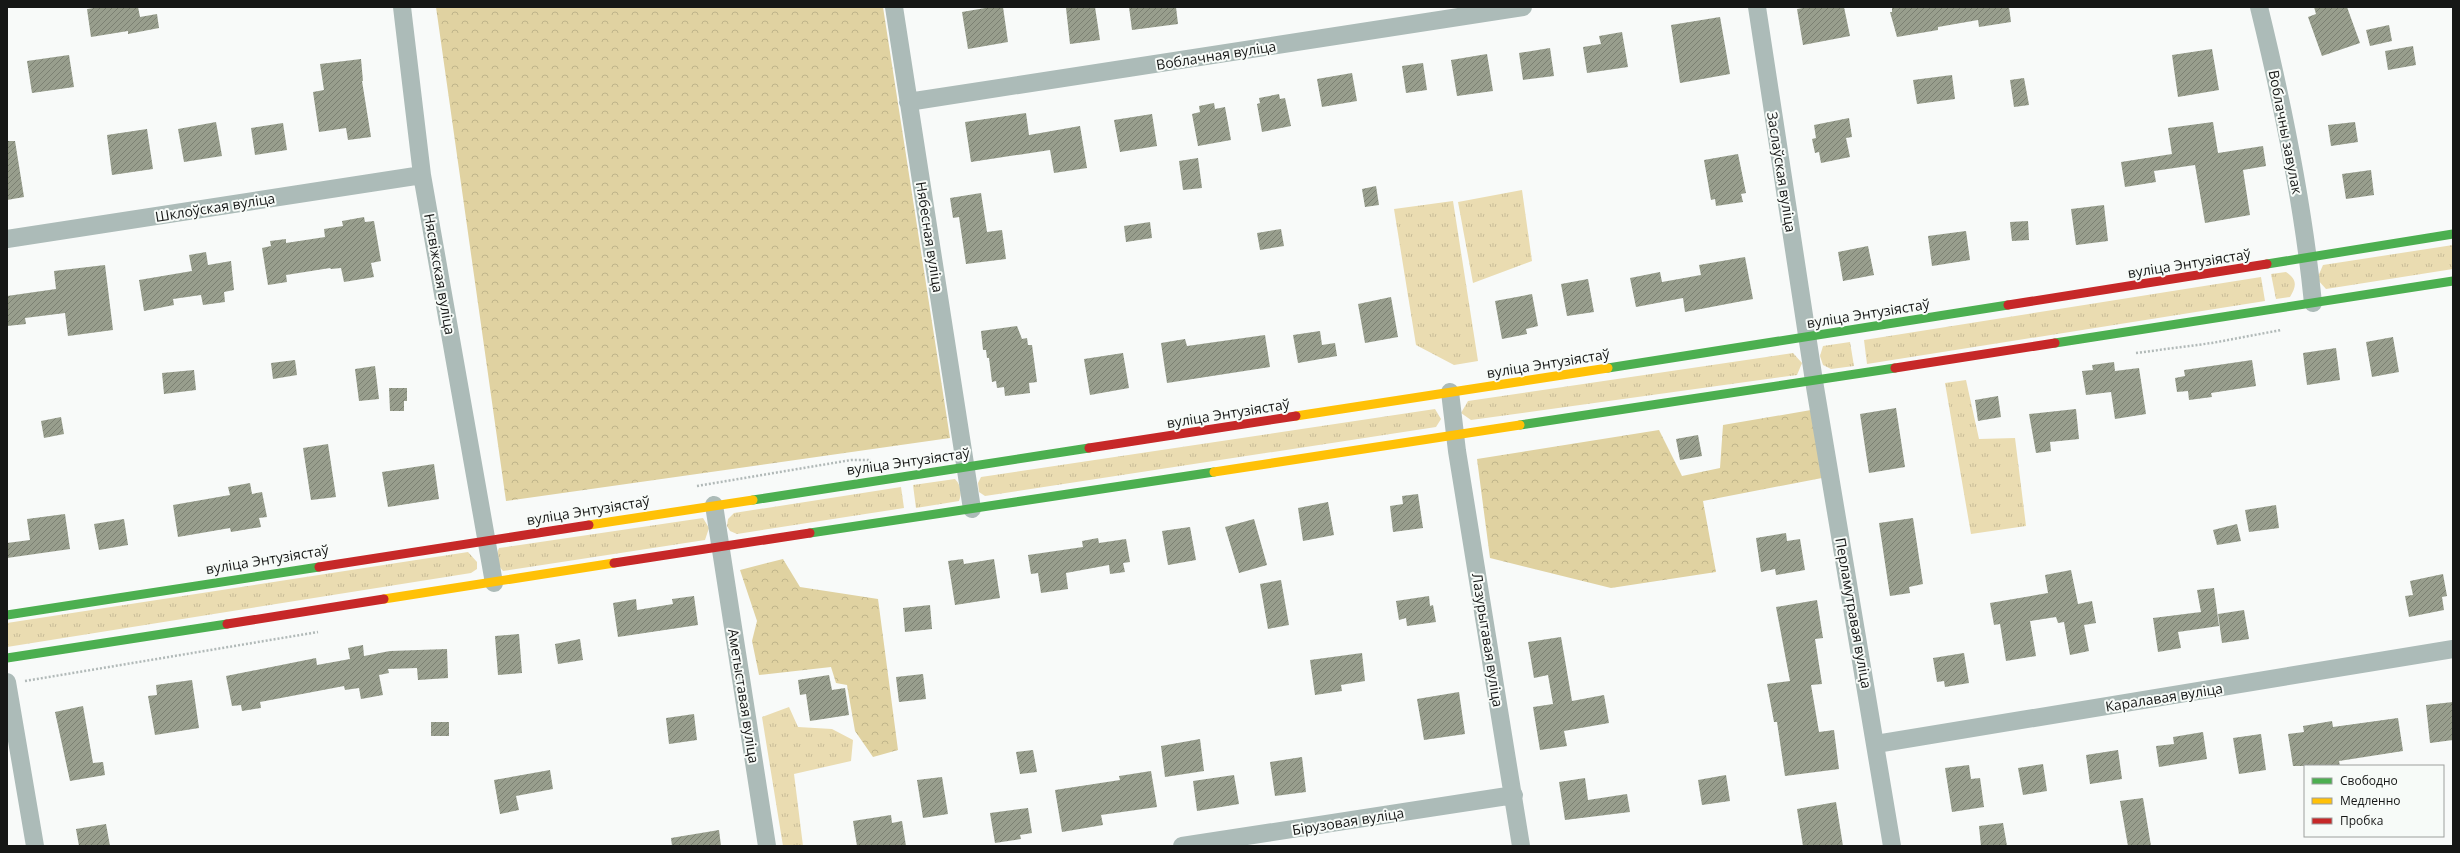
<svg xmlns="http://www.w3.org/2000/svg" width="2460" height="853" viewBox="0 0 2460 853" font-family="'Open Sans',sans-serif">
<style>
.grass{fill:url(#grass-tufts)}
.forest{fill:url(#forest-crowns)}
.building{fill:url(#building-hatch)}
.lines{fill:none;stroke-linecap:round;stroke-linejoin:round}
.path{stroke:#b1b9b8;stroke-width:2.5;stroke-dasharray:2 2;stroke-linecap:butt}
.street{stroke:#acbbb8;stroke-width:18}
.fast{stroke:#4caf50;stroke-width:9}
.slow{stroke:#ffc107;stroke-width:9}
.jam{stroke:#c62828;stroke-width:9}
.labels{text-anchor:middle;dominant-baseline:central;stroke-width:4;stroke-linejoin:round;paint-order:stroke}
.street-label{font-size:14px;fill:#161716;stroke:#f7fbf8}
</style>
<defs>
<pattern id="grass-tufts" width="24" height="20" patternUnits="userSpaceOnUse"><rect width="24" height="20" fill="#eadcb1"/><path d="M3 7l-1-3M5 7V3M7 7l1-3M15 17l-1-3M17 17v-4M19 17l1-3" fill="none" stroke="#c8bc98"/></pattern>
<pattern id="forest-crowns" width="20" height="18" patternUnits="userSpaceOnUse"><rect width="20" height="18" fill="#e0d2a1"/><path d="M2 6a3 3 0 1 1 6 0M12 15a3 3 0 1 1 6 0" fill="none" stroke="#bfb48a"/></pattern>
<pattern id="building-hatch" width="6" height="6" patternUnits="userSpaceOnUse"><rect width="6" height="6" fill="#989e8d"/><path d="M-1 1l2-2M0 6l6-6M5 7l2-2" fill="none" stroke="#7b8072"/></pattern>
</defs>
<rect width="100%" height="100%" fill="#f8faf9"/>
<path class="grass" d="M1522 190 1532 261 1473 283 1458 202Z
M1453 201 1478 361 1454 365 1416 345 1394 209Z
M2453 245V269L2326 289 2317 279 2323 265Z
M2286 272C2297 279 2297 286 2290 297L2276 299 2271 274Z
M2261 277 2265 301 1867 364 1864 340Z
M1850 342 1854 366 1831 369 1823 365 1820 356 1823 346Z
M1793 353 1802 363 1797 375 1471 420 1461 413 1468 401Z
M1966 380 1979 439 2015 438 2026 526 1971 534 1945 383Z
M1435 409 1441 419 1436 427 985 496 979 492 978 483 981 477Z
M955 479C961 485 962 493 959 501L916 508 913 485Z
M901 487 904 508 737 534 730 531 727 526 728 519 734 513Z
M703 518 709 528 705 540 503 571C497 564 495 557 499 548Z
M468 552 477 562V569L471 573 7 647V623Z
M789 707 798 727 832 729 853 740 851 761 794 774 803 846H783L762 717Z"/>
<path class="forest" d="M436 7H883L950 438 506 501Z
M1811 410 1822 478 1703 501 1716 572 1611 588 1490 558 1477 459 1659 430 1682 476 1720 468 1723 425Z
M783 559 800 587 878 599 898 750 873 757 855 731 847 685 836 683 831 667 759 675 752 641 757 621 740 570Z"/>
<path class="building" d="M100 7H138L140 17 157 14 159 28 128 34V31L91 37 87 9Z
M991 7H1003L1008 42 968 49 962 12Z
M1095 7 1100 40 1070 44 1066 8Z
M1129 7H1176L1178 24 1132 30Z
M1808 7H1844L1850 36 1803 45 1797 9Z
M1892 7H2009L2011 22 1979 27 1978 20 1938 27V30L1897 37 1890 12H1892Z
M2314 7H2347L2360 43 2322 56 2308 17 2316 14Z
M1720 17 1730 74 1680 83 1671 25Z
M2389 25 2392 41 2370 46 2366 30Z
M1622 32 1628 67 1587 73 1583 47 1601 44 1599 36Z
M2413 46 2416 65 2388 70 2385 51Z
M1550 48 1554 76 1523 80 1519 53Z
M2212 49 2219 90 2178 97 2172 55Z
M1487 54 1493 91 1457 96 1451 60Z
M69 55 74 87 32 93 27 61Z
M361 59 363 81H362L371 137 348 140 346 128 319 132 313 92 324 90 320 64Z
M1423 63 1427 90 1406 93 1402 66Z
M1352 73 1357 101 1322 107 1317 79Z
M1952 75 1955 99 1917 104 1913 80Z
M2024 78 2029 105 2014 107 2010 80Z
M1279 94 1280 99 1285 98 1291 126 1262 132 1257 104 1260 103 1259 98Z
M1214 103 1215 109 1225 107 1231 140 1198 146 1192 114 1200 112 1199 106Z
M1026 113 1029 135 1080 126 1087 168 1054 173 1050 150 971 162 965 122Z
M1152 114 1157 146 1120 152 1114 120Z
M1849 118 1852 137 1846 138 1850 157 1821 163 1819 152 1815 153 1812 139 1816 138 1814 125Z
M216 122 222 156 184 162 178 129Z
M2213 122 2218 153 2263 146 2266 166 2243 170 2250 215 2205 223 2195 165 2154 171 2156 182 2125 187 2121 162 2172 154 2168 128Z
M2355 122 2358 142 2331 146 2328 125Z
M283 123 287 150 255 155 251 128Z
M147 129 153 169 112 175 107 135Z
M7 141H15L24 197 7 200Z
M1738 154 1746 193 1741 194 1743 202 1716 206 1715 199 1711 200 1704 160Z
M1198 158 1202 188 1183 190 1179 161Z
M2371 170 2374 195 2346 199 2342 174Z
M1376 186 1379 205 1365 207 1362 189Z
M981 193 987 232 1002 230 1006 259 966 264 959 217 953 218 950 198Z
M2104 205 2108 241 2076 245 2071 209Z
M364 217 365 222 374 221 381 261 371 263 374 277 344 282 341 268 331 269 330 268 286 275 287 282 268 285 262 248 271 246 270 241 286 239V243L325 237 324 229 343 226 342 221Z
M2028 221 2029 240 2012 241 2010 222Z
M1150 222 1152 238 1126 242 1124 226Z
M1281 229 1284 246 1260 250 1257 233Z
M1966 231 1970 260 1932 266 1928 236Z
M1868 246 1874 275 1843 281 1838 252Z
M206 252 208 265 231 261 234 290 224 292 225 302 203 305 201 295 173 299 174 305 144 311 139 280 192 271 189 255Z
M1745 257 1753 299 1685 312 1683 298 1636 307 1630 278 1660 272 1662 282 1701 275 1699 265Z
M105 265 113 330 68 336 65 313 25 318 26 324 7 326V296L56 289 54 271Z
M1588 279 1594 312 1567 316 1561 284Z
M1532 294 1538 326 1526 329 1527 334 1502 339 1495 301Z
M1391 297 1398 337 1365 343 1358 304Z
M1017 326 1022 339 1027 338 1028 345H1032L1037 382 1029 383 1030 393 1005 396 1004 387 997 388 996 381 992 382 989 358H987L986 350H983L981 331Z
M1320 331 1322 345 1335 343 1337 356 1298 363 1293 335Z
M1265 335 1270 367 1167 383 1161 343 1185 339 1187 346Z
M2393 337 2399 372 2372 377 2366 342Z
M2336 348 2340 380 2307 385 2303 353Z
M1123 353 1129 388 1090 395 1084 359Z
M295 360 297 375 273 379 271 363Z
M2252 360 2256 386 2211 393 2212 397 2189 400 2188 391 2177 392 2175 378 2185 376 2184 370Z
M2114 362 2115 371 2139 368 2146 414 2115 419 2111 392 2086 395 2082 371 2093 370 2092 365Z
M375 366 379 399 359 401 355 369Z
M194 370 196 390 164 394 162 373Z
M389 388H407V401H404V411H390Z
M1998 396 2001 417 1978 421 1975 400Z
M1896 408 1905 467 1869 473 1860 414Z
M2076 409 2079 439 2050 442 2051 451 2036 453 2029 414Z
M61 417 64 434 44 438 41 421Z
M1698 435 1702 456 1680 460 1676 439Z
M328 444 336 497 311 500 303 448Z
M434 464 439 499 388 507 382 472Z
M250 483 252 494 262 492 267 517 259 518 261 527 231 532 230 528 178 537 173 505 230 495 228 487Z
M1418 494 1423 528 1393 532 1390 506 1403 504 1402 496Z
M1328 502 1334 535 1303 541 1298 508Z
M2276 505 2279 528 2249 532 2245 510Z
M65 514 70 549 7 558V543L30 540 27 519Z
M1913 518 1923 584 1909 587 1910 593 1890 596 1879 523Z
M124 519 128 545 99 550 94 524Z
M1254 519 1267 565 1239 573 1225 527Z
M2237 524 2241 541 2217 545 2213 530Z
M1190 527 1196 560 1168 565 1162 531Z
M1786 533 1787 541 1800 539 1805 570 1776 575 1775 569 1761 572 1756 538Z
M1098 538 1099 543 1126 539 1130 562 1123 563 1125 572 1110 574 1109 565 1066 573 1068 589 1041 593 1038 573 1031 574 1028 555 1083 547 1082 541Z
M963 559 964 564 994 559 1000 598 955 605 948 561Z
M2071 570 2078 604 2092 601 2096 623 2084 625 2089 651 2070 655 2064 622 2058 623 2056 617 2030 621 2036 656 2006 661 2000 624 1994 625 1990 603 2048 593 2045 575Z
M2443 574 2447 596 2442 597 2444 610 2409 617 2405 596 2413 595 2410 581Z
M1281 580 1289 625 1268 629 1260 584Z
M2214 588 2219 626 2178 632 2181 648 2158 652 2153 618 2201 612 2197 590Z
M694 596 698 625 618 637 613 603 636 599 637 610 673 604 672 599Z
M1429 596 1430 606 1433 605 1436 622 1407 626 1406 618 1399 620 1396 601Z
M1817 600 1823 638 1815 639 1822 684 1811 685 1819 732 1834 730 1839 769 1785 776 1777 722H1774L1767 684 1790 681 1776 607Z
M930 605 932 629 905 632 903 608Z
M2244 610 2249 639 2222 643 2218 614Z
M519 634 522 673 498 675 495 636Z
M1561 637 1572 701 1604 695 1609 723 1564 731 1567 746 1540 750 1533 707 1553 704 1548 675 1534 678 1528 642Z
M580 639 583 660 558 664 555 644Z
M363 645 364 656 390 651 447 649 448 678 418 680 417 668 388 669 389 673 379 675 383 695 361 699 359 688 345 690 344 686 260 702 261 708 242 711 241 705 232 706 226 676 316 658 317 665 350 659 348 648Z
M1362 653 1365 681 1341 685 1342 691 1315 695 1310 660Z
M1964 653 1969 683 1945 687 1944 681 1937 682 1933 658Z
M923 674 926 699 899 702 896 677Z
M829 675 832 690 845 688 849 715 810 721 806 694 800 695 798 680Z
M192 680 199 728 155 735 148 696 157 695 156 685Z
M1459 692 1465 734 1424 740 1417 699Z
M2453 702V740L2430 743 2426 705Z
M83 706 93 763 103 762 105 775 70 781 55 712Z
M694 714 697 740 669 744 666 718Z
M2398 718 2403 751 2339 761 2340 766H2293L2288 734 2304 732 2303 726 2332 721 2333 727Z
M431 722H449V736H431Z
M2203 732 2207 759 2159 767 2156 746 2174 744 2173 737Z
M2261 734 2266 770 2239 774 2233 738Z
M1200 739 1204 771 1165 777 1161 746Z
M1033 750 1037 772 1020 774 1016 752Z
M2118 750 2122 779 2090 784 2086 755Z
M1302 757 1306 792 1275 796 1270 762Z
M2043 764 2047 791 2023 795 2018 768Z
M1969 765 1971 779 1980 778 1984 807 1952 812 1945 768Z
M550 770 553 789 516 796 519 810 500 814 494 780Z
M1151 771 1157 807 1101 815 1103 825 1062 832 1055 790 1120 780 1119 776Z
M1234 775 1239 804 1197 811 1193 781Z
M1726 775 1730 801 1702 805 1698 780Z
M942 777 948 814 923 818 917 780Z
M1585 778 1588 800 1627 794 1630 812 1565 820 1559 782Z
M2143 798 2151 846H2128L2120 801Z
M1836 802 1843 846H1803L1797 809Z
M1028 808 1032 833 1020 835 1021 839 995 843 990 813Z
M891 815 892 823 902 821 906 846H857L853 821Z
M2003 823 2007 846H1981L1979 826Z
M106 824 110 846H79L76 829Z
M719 830 721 846H672L671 838Z"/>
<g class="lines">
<path class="path" d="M2136 353 2212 343 2281 330
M697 486 851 460H871
M25 681 318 632"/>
<path class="street" d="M402 7 422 175 494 583
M894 7 972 509
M1757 7 1814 381 1892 846
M2259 7C2283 105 2303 203 2313 303
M908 102 1523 7
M7 239 422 175
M1450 392 1457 451 1521 846
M714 505 767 846
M7 682 35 846
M1876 744 2453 649
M1182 846 1514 795"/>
<path class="fast" d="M2267 264 2453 234
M2055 343 2453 281
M1608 368 2008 305
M1520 425 1895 368
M753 500 1089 448
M810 533 1214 472
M7 615 319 567
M7 658 227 624"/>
<path class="slow" d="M1296 416 1608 368
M1214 472 1520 425
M589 525 753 500
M384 599 614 563"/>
<path class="jam" d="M2008 305 2267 264
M1895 368 2055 343
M1089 448 1296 416
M614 563 810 533
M319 567 589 525
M227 624 384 599"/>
</g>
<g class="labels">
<g class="street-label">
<text transform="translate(1216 55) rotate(-9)">Воблачная вуліца</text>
<text transform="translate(2286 132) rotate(79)">Воблачны завулак</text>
<text transform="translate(1782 172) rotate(81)">Заслаўская вуліца</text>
<text transform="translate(215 207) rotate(-9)">Шклоўская вуліца</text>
<text transform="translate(930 237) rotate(81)">Нябесная вуліца</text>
<text transform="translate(2189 263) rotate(-9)">вуліца Энтузіястаў</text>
<text transform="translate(440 274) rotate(80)">Нясвіжская вуліца</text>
<text transform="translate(1868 313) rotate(-9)">вуліца Энтузіястаў</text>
<text transform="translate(1548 363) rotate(-9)">вуліца Энтузіястаў</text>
<text transform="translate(1228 413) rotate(-9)">вуліца Энтузіястаў</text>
<text transform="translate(908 461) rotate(-8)">вуліца Энтузіястаў</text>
<text transform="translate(588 510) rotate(-9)">вуліца Энтузіястаў</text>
<text transform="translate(267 559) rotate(-9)">вуліца Энтузіястаў</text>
<text transform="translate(1854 613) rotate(80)">Перламутравая вуліца</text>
<text transform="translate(1488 640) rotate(81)">Лазурытавая вуліца</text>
<text transform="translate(744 696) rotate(81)">Аметыставая вуліца</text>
<text transform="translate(2164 697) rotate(-9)">Каралавая вуліца</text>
<text transform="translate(1348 821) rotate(-9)">Бірузовая вуліца</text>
</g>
</g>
<rect width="2460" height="853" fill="none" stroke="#161716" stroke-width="16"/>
<rect x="2304" y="765" width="140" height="72" fill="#f7fbf8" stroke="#9da09e"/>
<rect x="2312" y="778" width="20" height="6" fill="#4caf50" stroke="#9da09e"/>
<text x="2340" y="785" font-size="12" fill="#161716">Свободно</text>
<rect x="2312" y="798" width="20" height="6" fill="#ffc107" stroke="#9da09e"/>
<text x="2340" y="805" font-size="12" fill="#161716">Медленно</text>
<rect x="2312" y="818" width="20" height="6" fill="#c62828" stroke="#9da09e"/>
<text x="2340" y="825" font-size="12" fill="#161716">Пробка</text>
</svg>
